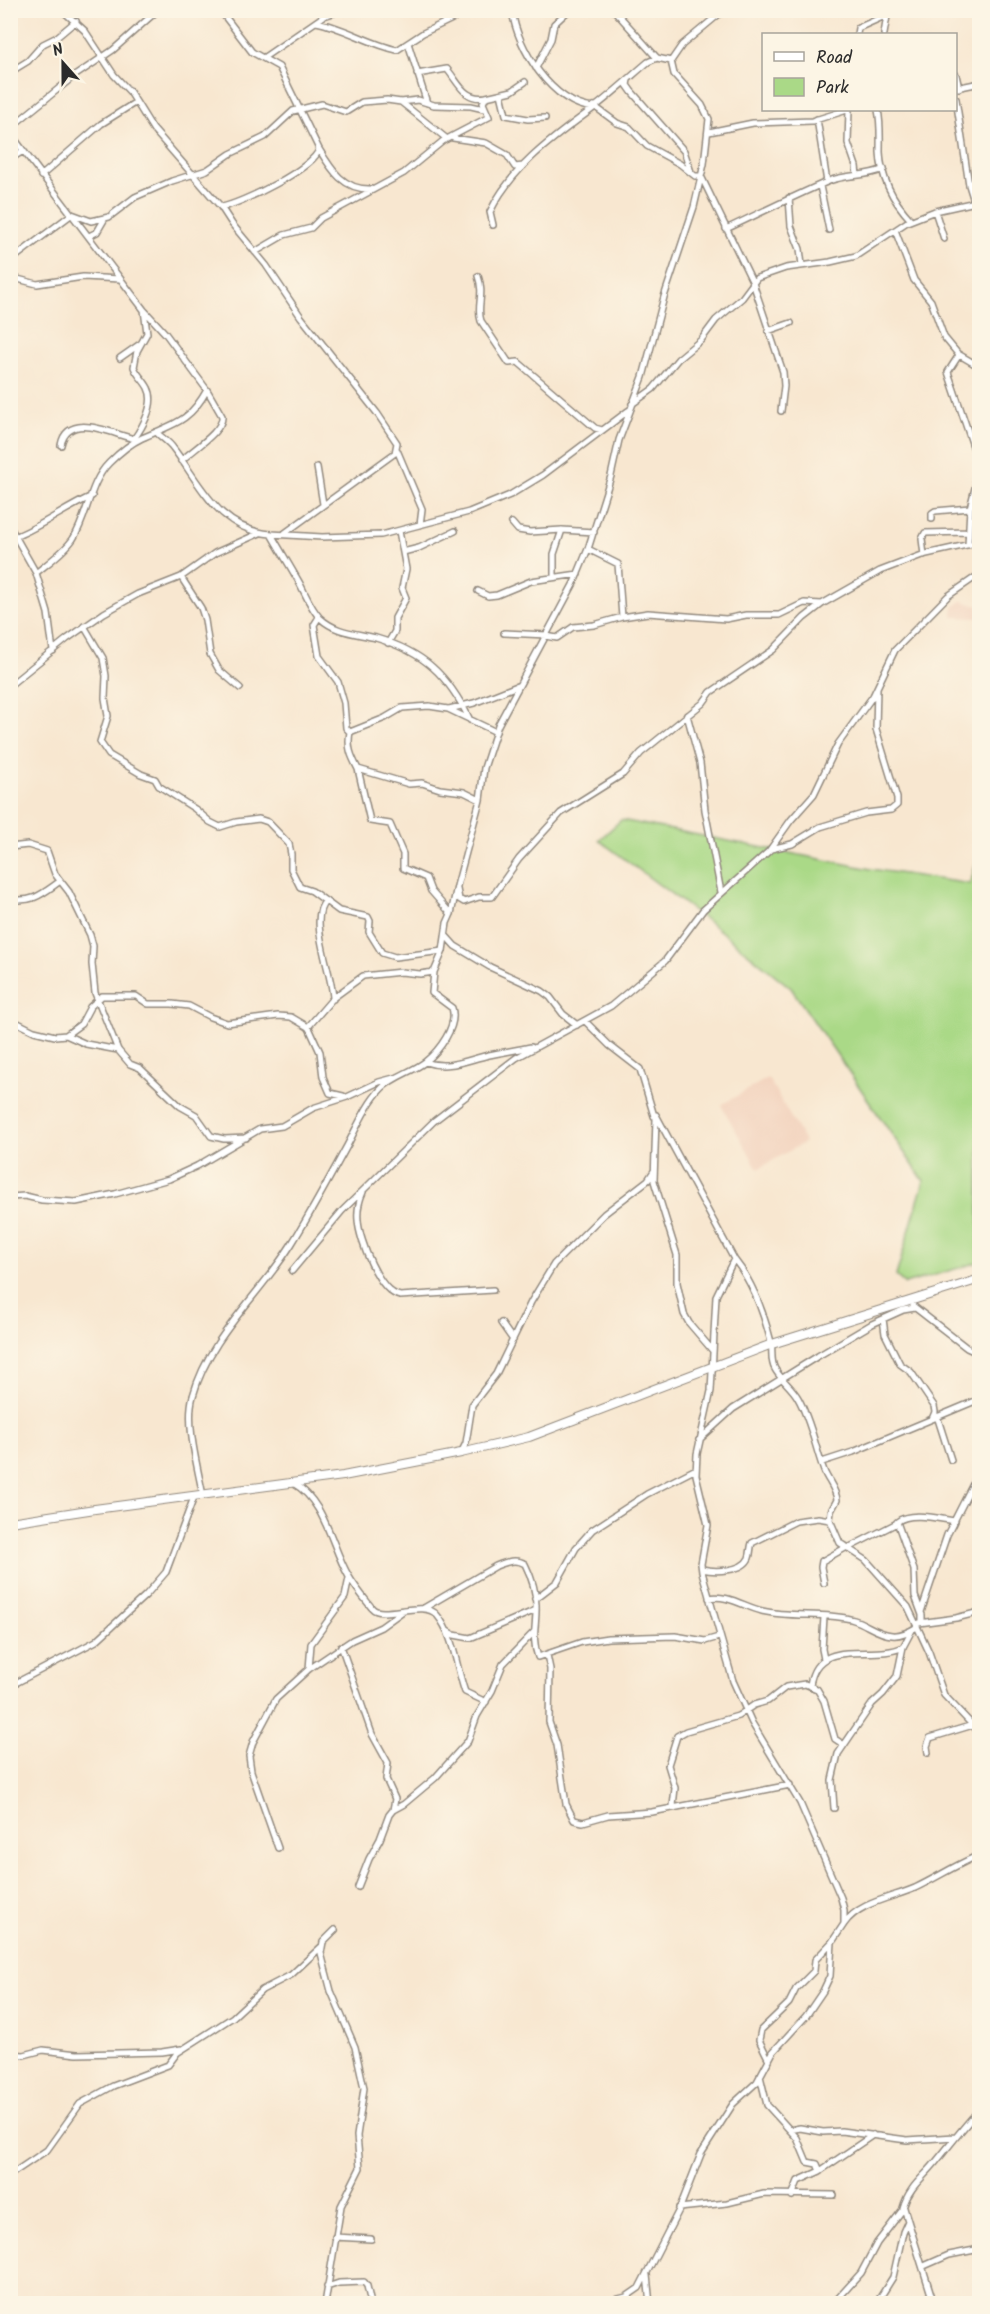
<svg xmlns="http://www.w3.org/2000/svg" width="990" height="2314" viewBox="0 0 990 2314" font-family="Kalam,sans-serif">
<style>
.built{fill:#f3d4bf}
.green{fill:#aad987;stroke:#6a8259;stroke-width:1.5}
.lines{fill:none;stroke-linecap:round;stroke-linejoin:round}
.minor-casing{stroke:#92897e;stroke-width:8}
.secondary-casing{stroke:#92897e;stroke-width:10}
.minor{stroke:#fff;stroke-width:5}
.secondary{stroke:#fff;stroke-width:8}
</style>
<rect width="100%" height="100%" fill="#fcf5e5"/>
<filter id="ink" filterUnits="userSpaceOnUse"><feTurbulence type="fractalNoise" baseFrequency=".0167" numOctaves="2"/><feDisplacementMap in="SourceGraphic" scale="12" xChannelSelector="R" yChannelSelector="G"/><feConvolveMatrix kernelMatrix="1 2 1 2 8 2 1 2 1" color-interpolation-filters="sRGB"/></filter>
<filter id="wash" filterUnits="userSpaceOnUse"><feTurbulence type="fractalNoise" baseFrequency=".008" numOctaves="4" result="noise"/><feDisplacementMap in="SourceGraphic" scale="24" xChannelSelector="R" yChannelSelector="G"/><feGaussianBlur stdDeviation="1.35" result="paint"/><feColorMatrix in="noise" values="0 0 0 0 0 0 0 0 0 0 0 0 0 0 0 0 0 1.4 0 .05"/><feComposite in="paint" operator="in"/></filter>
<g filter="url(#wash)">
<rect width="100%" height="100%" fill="#f8e7d0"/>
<path class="built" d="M962 601 978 606 979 618 953 617V607Z
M768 1078 805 1142 758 1169 721 1105Z"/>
<path class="green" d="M621 820 871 869 970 884 979 854V1262L905 1284 896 1276 924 1181 791 988 713 925 599 840Z"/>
</g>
<g filter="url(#ink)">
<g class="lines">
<defs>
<path id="minor" d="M62 10 85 31 114 75 130 92 153 129 221 207 232 224 266 265 301 317 377 413 397 443 395 453 285 533
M220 10 252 52 279 67 319 149C316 167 239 205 221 207
M512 10C517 49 552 103 593 108
M614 10 657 58
M316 22C344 27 369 44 397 50L423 33 471 10
M857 34 858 28 887 15
M884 34 888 10
M408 43 427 103
M263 58 324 16 342 10
M536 68 551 39 554 24 569 10
M10 72 28 61 43 44 57 37 76 21
M417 74 447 69C459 83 464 101 486 97
M956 75 959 88
M628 80 627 85 632 92 684 151 691 172
M956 88 980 83
M501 94 506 115 528 119 545 118
M956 99 969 185 974 201
M401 102 447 139
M594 106 617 123 629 127 647 146 680 164 695 176H701L753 283 783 372 784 386 781 411
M849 110 848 143 856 166 857 175
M878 110C881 124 880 137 880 152 881 178 893 201 911 220
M817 119 827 182
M10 128 73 77 113 50 158 10
M709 132 753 123 812 121 847 110
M10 133 144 310 165 333 207 390 222 416C224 431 192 450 181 461
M453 138 486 143 507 155 515 167 523 166
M319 149C332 171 344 190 371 189
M10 159 23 151
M41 176 101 124 136 102
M820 186 829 230
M789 198 791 226 800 249 802 265
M935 211 944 239
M493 225 490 212C510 170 550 140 587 113 608 98 628 79 648 62L657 58 671 61
M726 229C760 213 794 196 829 181 847 174 866 177 884 169
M895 230 914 280 931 301 944 337 958 354 980 367
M89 236 97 232 104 220
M255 252 284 235 311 228 321 218 404 173 443 141 489 117 483 103 486 97 512 91 525 82
M10 261 72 214 91 221 109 217 135 197 172 181 207 170 230 154 265 137 293 111 322 104 346 112 362 102 387 100 401 102 418 100 434 105 471 106 484 109
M478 276C485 295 476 306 481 321L509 363 518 362 595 428 602 430
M10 277 37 284 83 277 120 279
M768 331 791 323
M959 355 948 372 975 452 976 484 970 508 968 545
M120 358 140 344
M632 404 653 389 678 359 701 340 716 320 742 298 757 278 786 268 830 262 856 256 907 222 935 211 980 201
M156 432C162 438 169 442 173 448 201 484 218 530 271 534L322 537 381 535 469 512 510 495 543 475 628 411
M134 439C143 426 156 403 148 388 144 380 137 375 134 367L137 351 147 333 144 310
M61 445C68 410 114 435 135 439
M397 450 422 509 420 525
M317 467 323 504
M932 519V513L935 511 970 508
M512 523 518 530 530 532 562 530 594 532
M10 527 36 573 48 613 53 651
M271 534C280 550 290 566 299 582 305 593 311 609 320 618 336 633 356 633 376 638 424 652 448 675 470 720
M17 536C43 525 66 508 92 496
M588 549 618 564 622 617
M403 552 419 548 455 531
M924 555 922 539 925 533 968 532
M36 573C48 563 64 552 73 539 88 516 89 483 109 463 119 453 129 444 142 438 173 424 189 423 207 390
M181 577 201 608 205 620 210 654 219 670 240 688
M554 577V554L562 530
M478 591 488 596 497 595 531 581 578 574
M319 617 314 625 319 656 338 682 344 703 346 728 350 732C347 747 351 756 358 769L409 784 422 783 440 789 464 792 480 800
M84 626 103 658 106 676 105 698 108 716 100 742 109 755 141 774 155 779 159 786 195 809 210 822 220 827 236 822 259 819 268 822 289 844 291 854V869L300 887 312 891 339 911 368 917 370 921 369 932 382 953 395 957 443 951
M504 633 547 635
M546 636 557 638 573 627 594 625 622 617 648 613 726 619 746 615H779L804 603 822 604
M388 643 395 631V618L406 598 402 588 406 569 399 531
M10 685 67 639 104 613 138 594 181 577 215 553 260 533
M449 709 474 703 517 686
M687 715 700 763 705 810 721 892
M350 732 385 718 402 708 429 706 448 709 496 732
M358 769 370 821 390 824 403 854V868L426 878 431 891 451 914
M10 847 28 845 47 851 55 874 69 892 90 935 93 946 92 964 95 993 118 1050 130 1064 140 1068 180 1106 196 1115 211 1136 224 1139 246 1138
M771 849 792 844 820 827 866 813 891 810 897 805V798L876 729 877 688
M457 889 459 899 464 902 479 897H492L519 859 561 813 623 774 641 753 703 703 711 692 773 650 804 618 822 604 880 571 922 555 980 542
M10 899C33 903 42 894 59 882
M326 901C307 917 333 975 333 999
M446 936 455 946 490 967 542 991 550 997 563 1014 577 1025
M10 1019 34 1031 55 1036 66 1035 86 1044 118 1050
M585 1021 609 1045 640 1069 654 1116 656 1115 734 1259 716 1296 711 1391 697 1454 696 1475 708 1525 701 1564 702 1572 733 1681 752 1723 800 1803 841 1898 844 1910V1924L832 1942 830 1976 823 1991 806 2016 773 2052 757 2082 733 2104 701 2154 679 2210 639 2288 626 2297 599 2304
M308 1027 333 998 363 976 401 972 420 974 434 972
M66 1035 81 1024 90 1007 102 996H136L148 1004H172L189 1006 210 1017 227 1023 278 1016 291 1017 308 1027 310 1030 320 1052 323 1077 330 1093 343 1096
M425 1062C448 1070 466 1060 489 1055 503 1052 517 1050 531 1047
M656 1119 654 1181 677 1255V1283L684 1314 689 1323 713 1351
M363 1192C359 1201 357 1210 358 1220 359 1240 379 1292 400 1296L493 1290
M10 1197 25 1196 42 1200 76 1202 115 1194 169 1179 197 1166 260 1129 282 1126 313 1108 347 1097 379 1082 394 1078
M734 1259C752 1281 764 1314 771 1342 773 1351 770 1361 775 1369 781 1380 792 1387 798 1398 811 1421 815 1447 824 1471 828 1481 836 1489 837 1500L831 1511 830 1520 840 1543 866 1560 908 1607 929 1652 944 1695 978 1731
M292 1271 342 1211 434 1121 516 1058 611 1006 665 961 703 910 769 851 791 820 814 794 838 744 873 696 895 650 948 596 980 574
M913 1306 967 1348 980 1354
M883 1319 885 1334 900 1364 911 1372 934 1406 935 1412 932 1419
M501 1323 513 1340
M937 1416 951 1460
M699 1440 733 1409 818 1356 872 1324 903 1310 915 1308
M461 1453 466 1443 472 1405 496 1374 531 1302 554 1264 604 1214 648 1180 654 1171
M822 1462 853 1452 980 1399
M293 1483C325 1501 331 1545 348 1575 354 1586 364 1598 372 1608 382 1620 424 1599 437 1615 454 1635 456 1667 465 1692L486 1702
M203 1496C198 1468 185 1423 193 1396 209 1337 259 1296 291 1245 311 1213 329 1179 347 1146 357 1127 367 1103 382 1088 394 1076 412 1072 425 1062 439 1051 458 1026 452 1008L432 993 434 972 443 951 447 923 451 914 457 886 480 800 484 768 498 725 574 583 588 549 611 476 619 440 643 377 664 297 694 207 704 164 709 119 702 105 674 74 671 61 682 45 724 10
M848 1548 897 1523
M702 1569C714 1572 743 1572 749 1558 751 1553 750 1548 752 1543L796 1521 818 1518 830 1520
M824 1583 821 1567 822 1561 847 1547
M709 1598C727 1594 745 1607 762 1611 791 1618 828 1612 854 1620 867 1624 877 1634 892 1635 901 1636 909 1632 917 1627
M535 1599 557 1582 576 1548 592 1530 647 1494 696 1469
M424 1608 496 1566C506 1562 516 1558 525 1564 531 1576 536 1592 536 1605 537 1623 531 1639 538 1657L582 1642 608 1638 675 1636 705 1641 719 1637
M921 1612 947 1535 974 1482 980 1474
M824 1617 822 1649 824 1659
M922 1622V1615L915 1596 914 1570 897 1522C910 1511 939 1519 955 1521
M919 1623 956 1618 980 1612
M447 1631 454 1635 470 1638 536 1610
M341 1646 372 1734 388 1763 386 1779 395 1799 393 1810
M547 1655 550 1669 549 1722 557 1745 566 1804 574 1820 583 1822 608 1815 652 1812 790 1785
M309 1669 311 1644 345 1597 349 1578
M810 1685C817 1635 874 1662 903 1647
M10 1686 96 1641 146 1595 166 1572 194 1497
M928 1753 927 1746 930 1738 973 1725
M673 1806 675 1788 668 1765 677 1736 686 1731 738 1716 754 1705 768 1701 786 1687 805 1684 817 1689 824 1701 835 1739 844 1745
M834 1808 832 1780 838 1754 872 1704 883 1694 897 1676 903 1647 912 1630
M278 1848 251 1771 249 1756 253 1742 276 1699 309 1669 352 1640 381 1627 403 1611
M358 1887 369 1859 380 1839 389 1815 393 1810 404 1804 435 1778 468 1741 477 1716 492 1691 503 1664 534 1632
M844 1924C859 1902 892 1898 915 1888 936 1878 954 1866 975 1857
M10 2054 24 2055 43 2050 77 2054 162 2052 181 2049
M769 2060 759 2040 761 2030 789 2003 796 1989 814 1971 815 1960 832 1942
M760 2076 767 2105 797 2138 807 2162 817 2164 820 2171
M790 2130 800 2128 823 2132 841 2131 907 2140 955 2137
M10 2175 47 2150 80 2104 113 2086 168 2065 177 2053 233 2017 262 1990 291 1975 321 1947
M792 2196 798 2181 820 2171 873 2135
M679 2208 727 2203 764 2194 834 2195
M904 2208 934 2304
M335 2237 371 2239
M924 2266 949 2255 980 2249
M647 2275 650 2304
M327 2287 339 2283 364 2282 367 2286 371 2304
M562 2302 573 2304
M325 2304 341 2206 360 2168 357 2136 364 2088 355 2047 331 1991 321 1953 323 1942 335 1930
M833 2304 861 2273 877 2243 904 2208H903C909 2187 922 2179 935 2163 950 2145 964 2126 980 2109
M876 2304 893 2277 903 2232 908 2221"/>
<path id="secondary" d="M10 1522 95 1509 343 1476 461 1453 529 1437 772 1344 980 1279"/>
</defs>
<use href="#minor" class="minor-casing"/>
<use href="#secondary" class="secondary-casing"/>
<use href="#minor" class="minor"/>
<use href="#secondary" class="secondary"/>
</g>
</g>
<rect width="990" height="2314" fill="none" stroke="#fcf5e5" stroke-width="36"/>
<rect x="762" y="33" width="195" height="78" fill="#fcf5e5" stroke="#a8a49b" stroke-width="1.5"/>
<rect x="774" y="52" width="30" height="9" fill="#ffffff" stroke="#a8a49b" stroke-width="1.5"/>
<text x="816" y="63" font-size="18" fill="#2b2b2b">Road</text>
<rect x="774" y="78" width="30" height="18" fill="#aad987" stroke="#a8a49b" stroke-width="1.5"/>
<text x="816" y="93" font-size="18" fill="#2b2b2b">Park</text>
<g transform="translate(63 63) rotate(339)" stroke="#fcf5e5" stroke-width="4.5" paint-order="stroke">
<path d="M0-4.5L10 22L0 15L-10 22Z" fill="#2b2b2b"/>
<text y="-9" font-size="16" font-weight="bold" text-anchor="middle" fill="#2b2b2b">N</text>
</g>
</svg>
